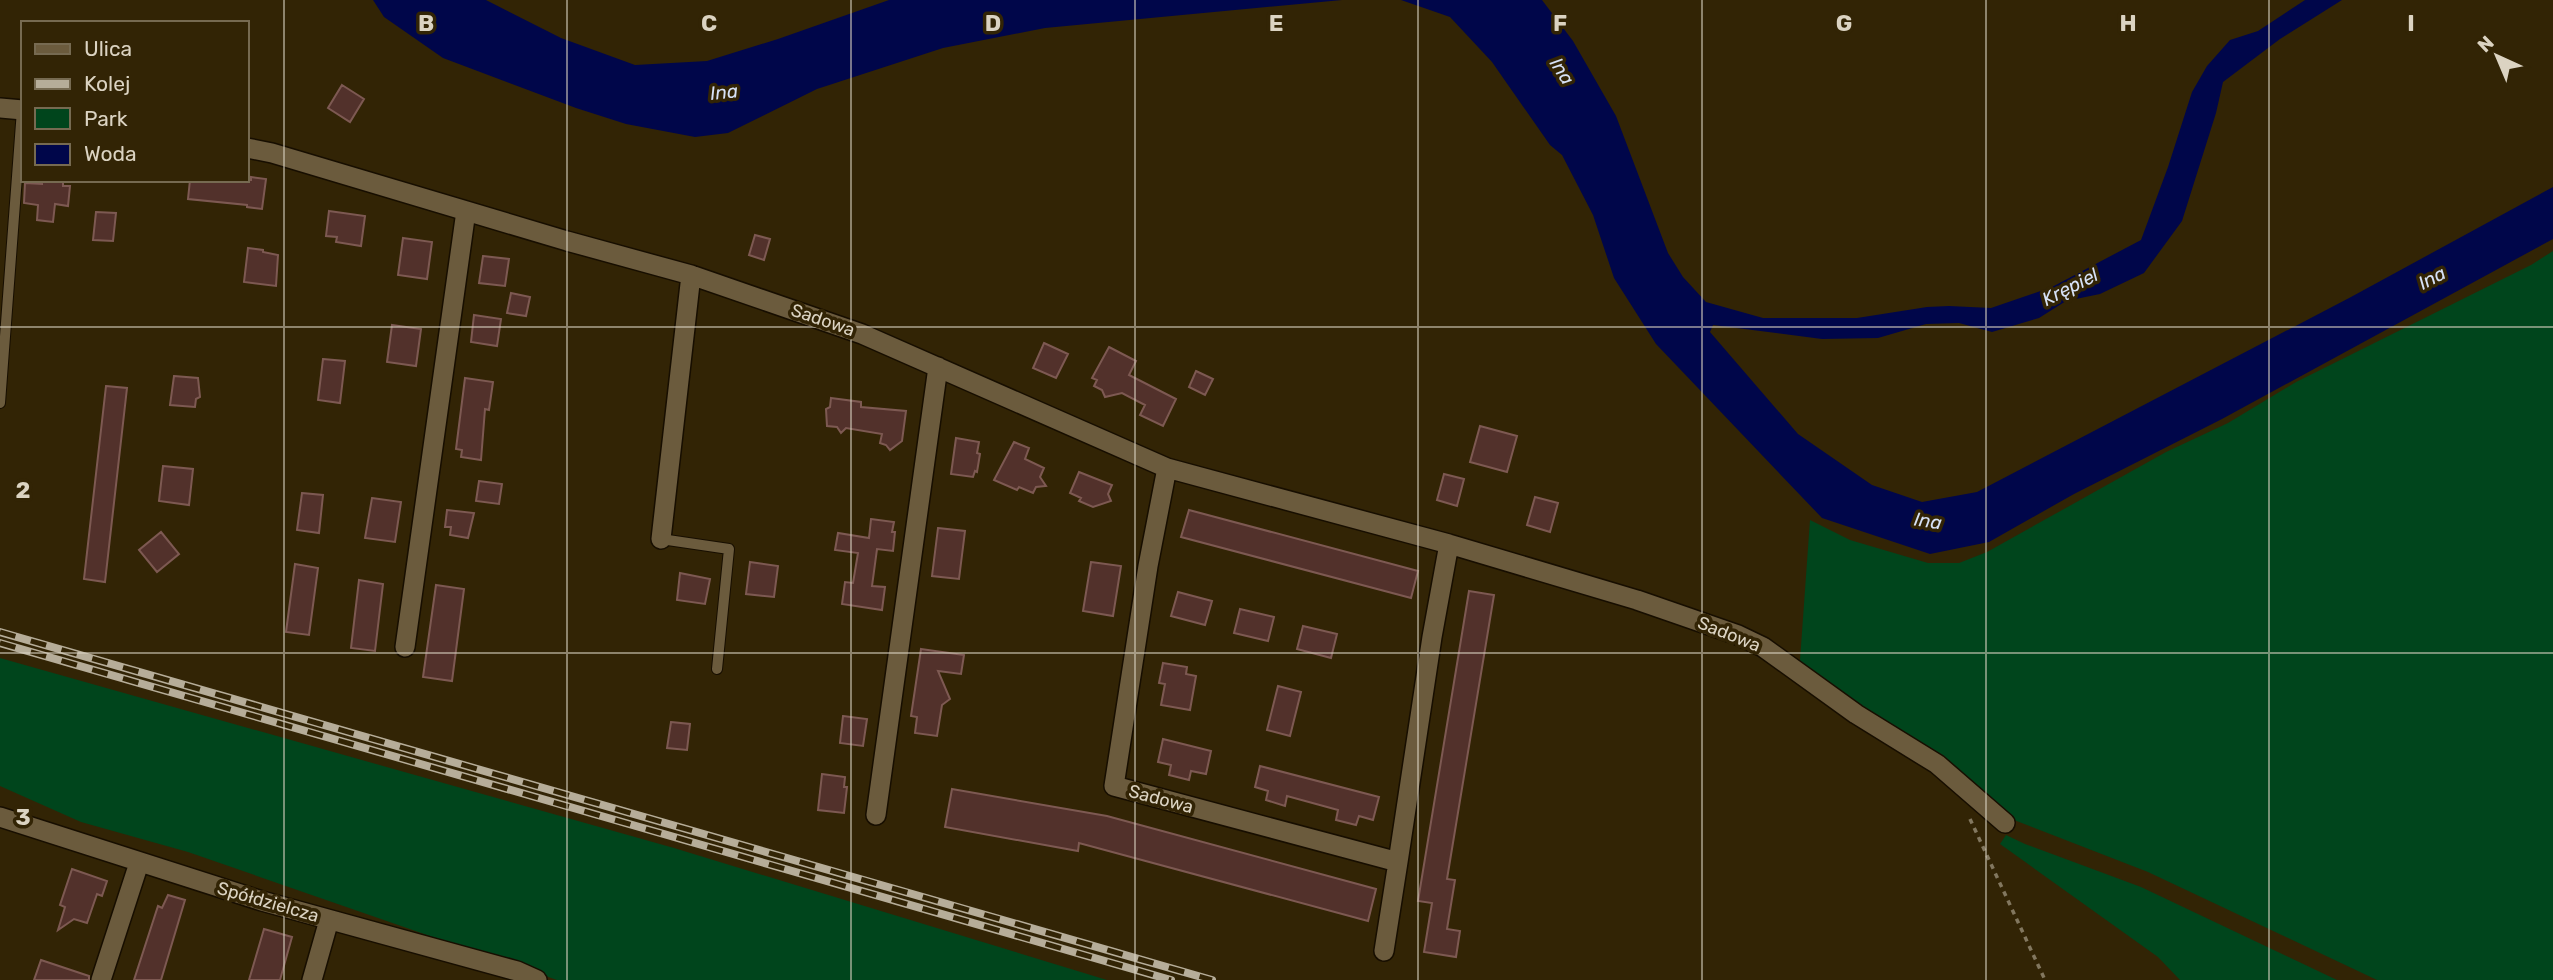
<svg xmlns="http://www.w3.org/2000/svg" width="2553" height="980" viewBox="0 0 2553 980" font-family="Rubik,sans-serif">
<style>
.green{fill:#00451c}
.water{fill:#00064a}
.building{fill:#52312b;stroke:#7d5952;stroke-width:2}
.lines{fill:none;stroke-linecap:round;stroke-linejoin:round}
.lane-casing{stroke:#170e00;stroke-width:12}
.street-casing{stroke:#170e00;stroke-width:22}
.path{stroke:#82775f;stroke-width:3.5;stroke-dasharray:5 5;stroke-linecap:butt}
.lane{stroke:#6b5b3d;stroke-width:10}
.street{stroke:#6b5b3d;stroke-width:19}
.rail-casing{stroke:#b6ad99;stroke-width:8}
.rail{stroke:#322405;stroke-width:5;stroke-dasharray:16;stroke-linecap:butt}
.grid{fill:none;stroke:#dbd3c2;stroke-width:2;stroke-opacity:0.55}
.labels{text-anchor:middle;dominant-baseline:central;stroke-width:7;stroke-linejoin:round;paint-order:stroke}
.street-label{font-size:18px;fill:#dbd3c2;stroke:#322405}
.water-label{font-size:19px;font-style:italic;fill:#d7e2f7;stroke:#322405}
.grid-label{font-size:23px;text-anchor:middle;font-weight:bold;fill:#dbd3c2;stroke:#322405;stroke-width:7;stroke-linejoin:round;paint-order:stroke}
</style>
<rect width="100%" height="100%" fill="#322405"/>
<path class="green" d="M2553 251V980H2377L2148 872 2014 820 1799 674 1810 520 1850 540 1928 563H1959L1987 552 2166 452 2228 423 2296 382 2531 265Z
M0 658 674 848 1107 980H557L188 852 81 822 0 786Z
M2006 835 2025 844 2141 887 2337 980H2180L2158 957 2000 844Z"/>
<path class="water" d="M373 0H486L561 38 635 65 707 61 778 39 889 0H1342L1045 28 943 48 817 89 728 133 695 137 626 124 576 108 443 58 384 17Z
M1401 0H1542L1573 41 1616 116 1668 253 1683 277 1706 302 1763 318H1857L1927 307 1949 306 1991 308 2052 287 2141 240 2168 167 2192 92 2207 66 2230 40 2258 31 2305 0H2342L2280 39 2223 82 2216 113 2182 221 2144 273 2100 294 2066 301 2039 318 1992 332 1959 323 1926 324 1878 338 1822 339 1713 325 1710 332 1798 434 1872 485 1922 502 1977 492 2351 297 2553 187V239L2222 419 2074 494 1989 542 1930 554 1822 518 1656 344 1614 278 1593 215 1562 155 1550 145 1492 62 1450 17Z"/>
<path class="building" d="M342 85 364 99 350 122 328 108Z
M251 177 266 179 262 209 247 207V205L188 199 190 180H251Z
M42 180H63V186H70L68 206 55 204 53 222 37 220 38 205 24 203 25 183 42 184Z
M329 211 365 216 361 246 336 242 337 237 326 236Z
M96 212 116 213 113 241 93 240Z
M755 235 770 239 764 260 749 255Z
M403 238 432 242 427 279 398 275Z
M248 248 263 250V252L278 255 276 286 244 282Z
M483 256 509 259 505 286 479 283Z
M511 293 530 297 526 316 507 313Z
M474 315 501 319 497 346 471 342Z
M392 325 421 329 416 366 387 362Z
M1044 343 1068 354 1056 378 1033 368Z
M1109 347 1136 361 1129 375 1176 399 1163 426 1140 415 1145 405 1122 393 1105 397 1102 390 1094 386 1097 380 1092 378Z
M323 359 345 361 340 403 318 400Z
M1196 371 1213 379 1205 395 1189 387Z
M174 376 198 378 200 397 196 399 195 407 170 405Z
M465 378 493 382 489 410 485 409 481 460 461 457 462 450 456 449Z
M106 386 127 388 105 582 84 579Z
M831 398 861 402V407L906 411 902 441 890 450 886 445 880 443 882 434 846 428 841 433 837 427 827 426 826 409 830 407Z
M1480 426 1517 436 1507 472 1470 462Z
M956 438 979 442 977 453 980 454 977 472 975 471 973 477 951 474Z
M1014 442 1029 448 1025 459 1044 468 1040 477 1046 486 1036 487 1033 493 1019 487 1017 490 994 480Z
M163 466 193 469 189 505 159 501Z
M1079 472 1112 485 1108 494 1111 501 1093 507 1079 501 1081 498 1070 493Z
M1444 474 1464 479 1457 506 1437 500Z
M479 481 502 484 499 504 476 501Z
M302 493 323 495 319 533 297 530Z
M1535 497 1558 503 1550 532 1527 525Z
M372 498 401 502 395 542 365 538Z
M447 510 474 513 468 538 450 535 451 527H445Z
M1189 510 1418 571 1411 598 1181 537Z
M871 519 894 522 892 532H895L893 551 877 549 872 586 885 587 882 610 842 604 845 582 853 583 858 553 835 550 838 533 869 538Z
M938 528 965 531 959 579 932 576Z
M161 532 179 554 157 572 139 550Z
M750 562 778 566 774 597 746 594Z
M1091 562 1121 566 1113 616 1083 611Z
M295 564 318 568 309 635 286 632Z
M680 573 710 579 705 604 677 600Z
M359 580 383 584 375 651 351 648Z
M436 585 464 589 452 681 423 677Z
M1469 591 1494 595 1447 879 1455 880 1447 929 1460 931 1456 957 1424 952 1432 903 1418 901Z
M1178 592 1212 601 1205 625 1171 616Z
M1240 609 1274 617 1268 641 1234 633Z
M1303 626 1337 634 1331 658 1297 649Z
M921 649 964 655 961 674 938 671 950 699 942 705 937 736 915 733 917 717 911 716Z
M1163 663 1187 667 1186 674 1196 676 1190 710 1161 705 1165 684 1159 683Z
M1278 686 1301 692 1290 736 1267 730Z
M843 716 867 719 863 746 840 743Z
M671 722 690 724 687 750 667 748Z
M1163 739 1211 751 1206 774 1191 771 1189 780 1169 775 1171 765 1158 762Z
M1260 766 1379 797 1373 820 1359 816 1356 825 1336 820 1338 810 1287 796 1285 806 1266 800 1268 791 1255 787Z
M822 774 845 777 844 787H847L844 813 818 810Z
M952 789 1107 816 1376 889 1368 921 1079 843 1078 851 945 827Z
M72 869 107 881 102 896 97 894 87 923 74 919 58 930 65 907 60 905Z
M168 895 185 900 161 980H134L158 906 162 908Z
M264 929 292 937 280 980H249Z
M41 960 89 976V980H34Z"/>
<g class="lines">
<defs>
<path id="lane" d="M0 403 22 110
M661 539 729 549 717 669"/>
<path id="street" d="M0 108 23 110
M247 148 272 153 567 241 691 275 862 334 1167 468 1449 544 1637 600 1738 635 1763 647 1856 714 1937 764 2005 823
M1167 468 1148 566 1114 786 1398 862 1384 951
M661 539 691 275
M405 647 466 211
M876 815 938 367
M0 817 262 901 517 971 537 980
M1398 862 1432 637 1449 544
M101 980 139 863
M312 980 329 920"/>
</defs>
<use href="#lane" class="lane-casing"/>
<use href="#street" class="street-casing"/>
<path class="path" d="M1970 819 2045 980"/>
<use href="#lane" class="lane"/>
<use href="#street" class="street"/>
<defs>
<path id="rail" d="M0 632 1212 980
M0 643 1171 980"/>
</defs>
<use href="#rail" class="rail-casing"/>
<use href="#rail" class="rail"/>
</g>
<path class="grid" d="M284 0V980M567 0V980M851 0V980M1135 0V980M1418 0V980M1702 0V980M1986 0V980M2269 0V980M0 327H2553M0 653H2553"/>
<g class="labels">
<g class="street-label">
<text transform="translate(823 320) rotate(19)">Sadowa</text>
<text transform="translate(1729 634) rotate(22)">Sadowa</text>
<text transform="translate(1161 799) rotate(15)">Sadowa</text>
<text transform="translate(268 902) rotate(16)">Spółdzielcza</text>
</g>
<g class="water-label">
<text transform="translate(1562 71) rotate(58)">Ina</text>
<text transform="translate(724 92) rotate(-6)">Ina</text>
<text transform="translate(2432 278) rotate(-28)">Ina</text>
<text transform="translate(2070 287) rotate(-27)">Krępiel</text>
<text transform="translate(1928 521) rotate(9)">Ina</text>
</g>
</g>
<g class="grid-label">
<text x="426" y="31">B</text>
<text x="709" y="31">C</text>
<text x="993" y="31">D</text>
<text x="1276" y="31">E</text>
<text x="1560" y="31">F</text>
<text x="1844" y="31">G</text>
<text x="2128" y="31">H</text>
<text x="2411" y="31">I</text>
<text x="23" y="498">2</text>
<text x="23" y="825">3</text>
</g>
<rect x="21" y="21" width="228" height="161" fill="#322405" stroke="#766a51" stroke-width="2"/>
<rect x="35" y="44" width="35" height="10" fill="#6b5b3d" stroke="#766a51" stroke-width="2"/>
<text x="84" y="56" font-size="21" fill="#dbd3c2">Ulica</text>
<rect x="35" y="79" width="35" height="10" fill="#b6ad99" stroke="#766a51" stroke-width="2"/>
<text x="84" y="91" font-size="21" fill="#dbd3c2">Kolej</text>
<rect x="35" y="108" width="35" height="21" fill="#00451c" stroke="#766a51" stroke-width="2"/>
<text x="84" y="126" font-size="21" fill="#dbd3c2">Park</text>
<rect x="35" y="144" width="35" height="21" fill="#00064a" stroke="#766a51" stroke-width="2"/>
<text x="84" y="161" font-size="21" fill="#dbd3c2">Woda</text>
<g transform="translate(2497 56) rotate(316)" stroke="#322405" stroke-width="5" paint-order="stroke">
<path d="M0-5L12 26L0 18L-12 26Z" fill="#dbd3c2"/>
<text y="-10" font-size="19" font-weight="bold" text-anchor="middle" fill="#dbd3c2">N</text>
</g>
</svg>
